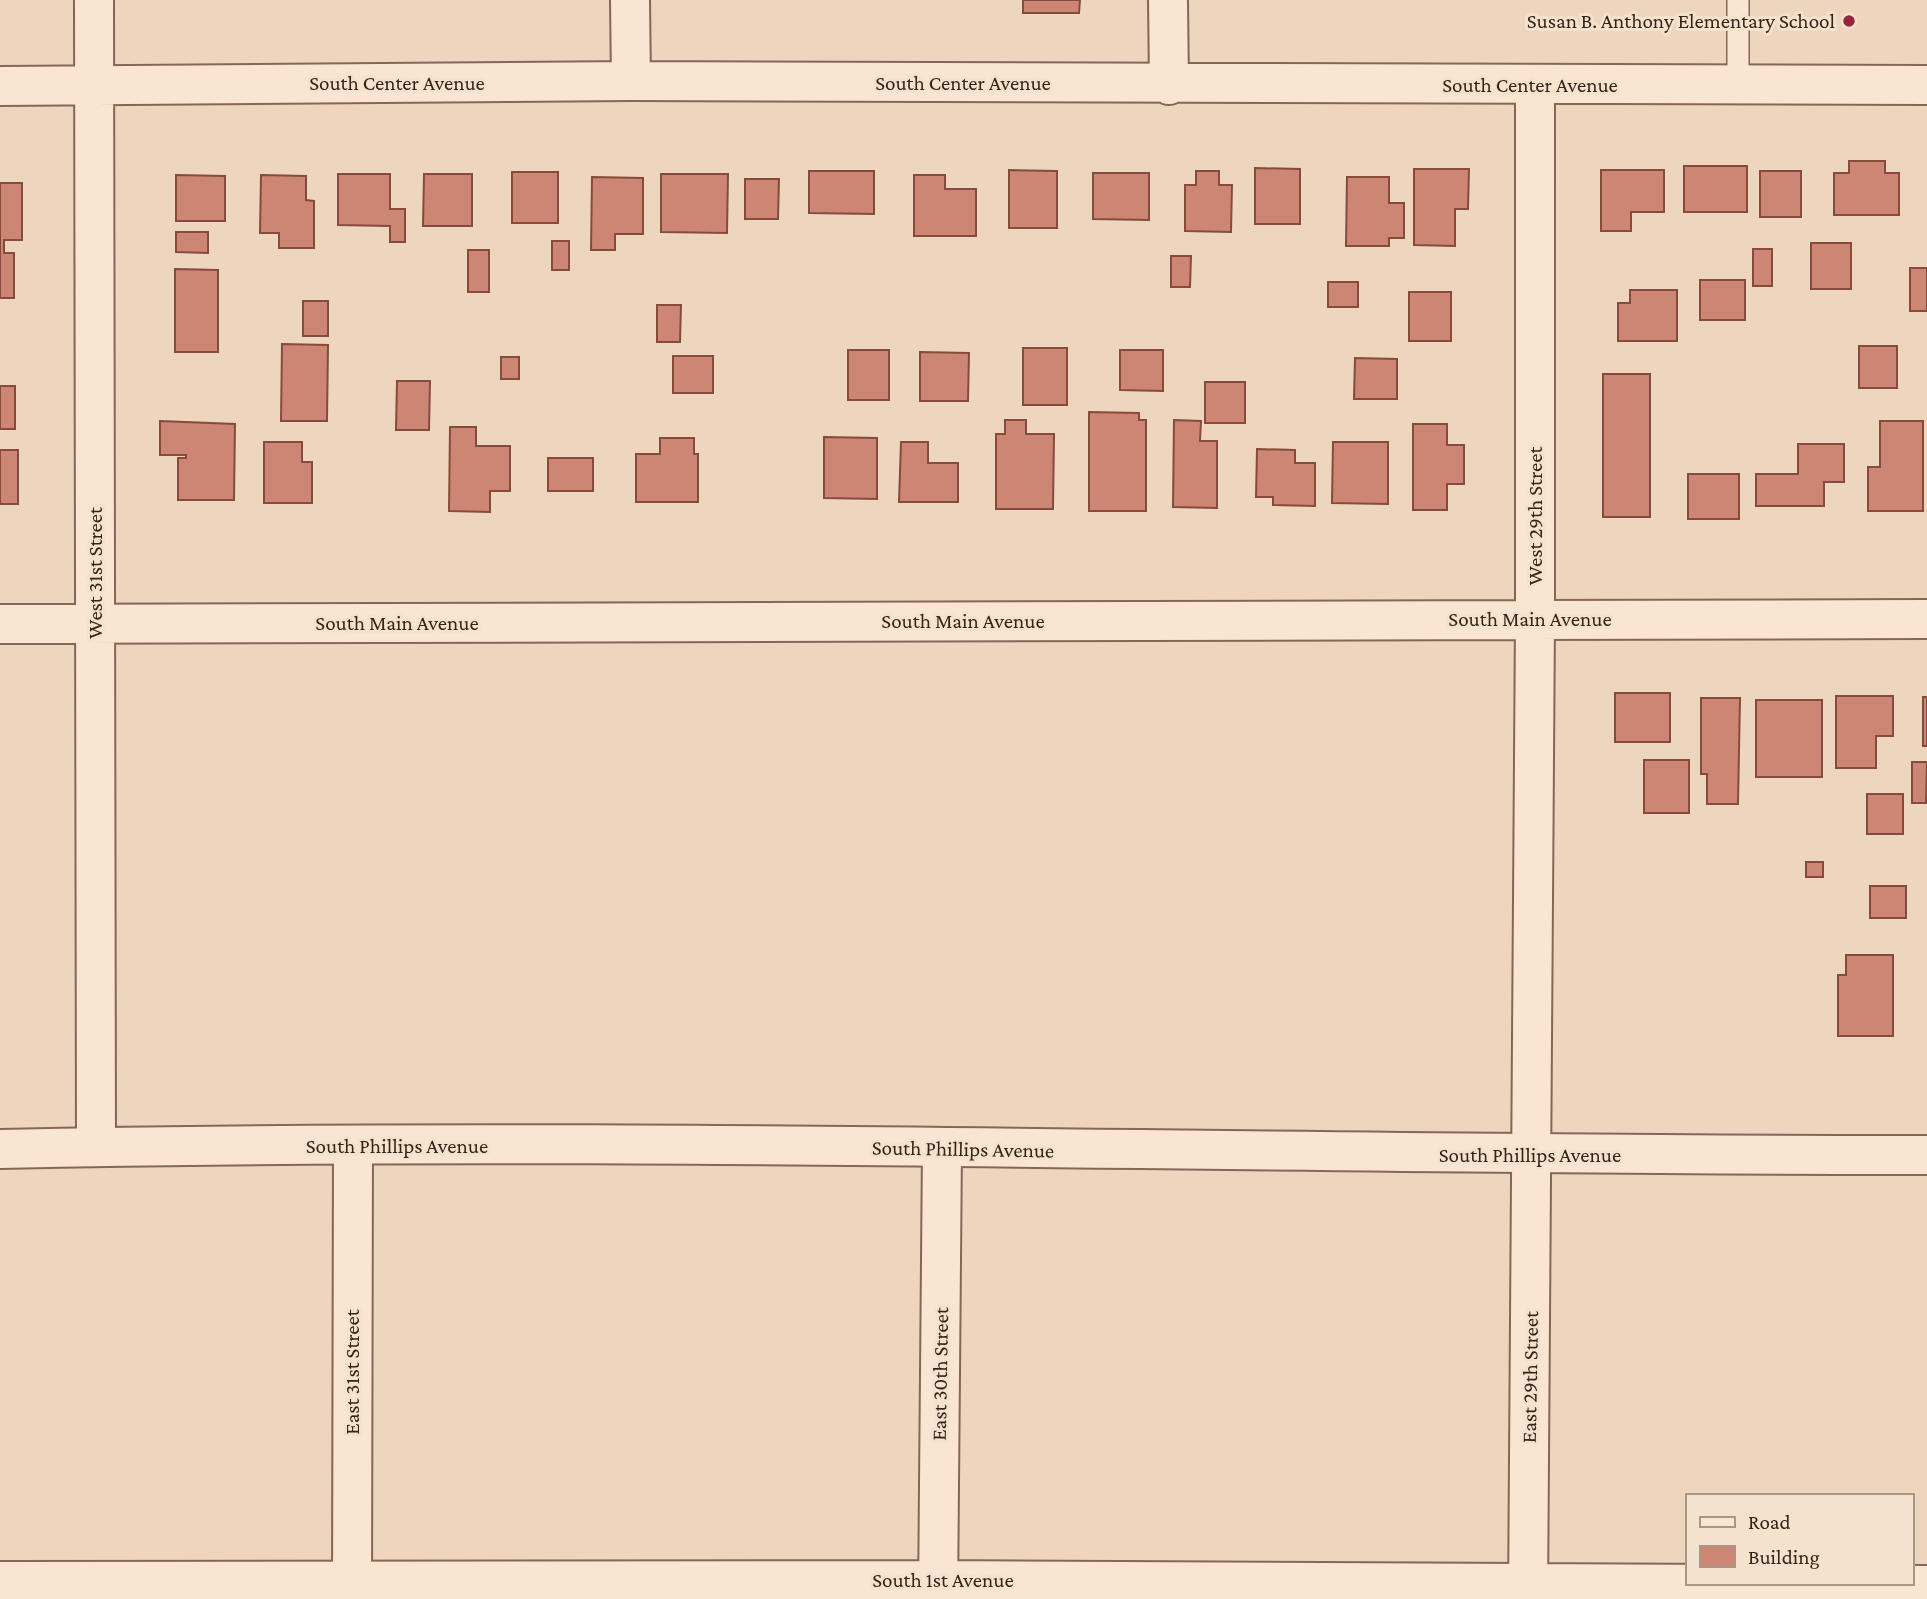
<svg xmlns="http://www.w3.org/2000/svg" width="1927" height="1599" viewBox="0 0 1927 1599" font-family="'Crimson Pro',serif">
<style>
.building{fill:#cd8673;stroke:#864b3c;stroke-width:2}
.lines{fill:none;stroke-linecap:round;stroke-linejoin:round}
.service-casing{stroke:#866657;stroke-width:24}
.minor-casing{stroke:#866657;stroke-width:42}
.tertiary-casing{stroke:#866657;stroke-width:42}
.service{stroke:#f9e5d1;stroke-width:21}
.minor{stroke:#f9e5d1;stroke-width:38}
.tertiary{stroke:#f9e5d1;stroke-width:38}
.poi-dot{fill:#96263d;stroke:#f5e2cd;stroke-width:2.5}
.labels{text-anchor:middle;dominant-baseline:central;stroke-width:6;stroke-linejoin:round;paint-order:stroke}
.poi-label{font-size:21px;fill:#35231b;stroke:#f5e2cd;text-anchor:end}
.street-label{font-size:21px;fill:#35231b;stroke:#f5e2cd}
</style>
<rect width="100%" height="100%" fill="#eed6be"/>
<path class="building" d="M1023 0H1080L1079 13H1023Z
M1849 161H1885V173H1899V215H1834V173H1849Z
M1684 166H1747V212H1684Z
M1255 168 1300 169V224H1255Z
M1414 169H1469L1468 209H1455V246L1414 245Z
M1009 170 1057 171V228H1009Z
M1601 170H1664V212H1631V231H1601Z
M809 171H874V214L809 213Z
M1196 171H1219V185H1232L1231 232 1185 231V185H1196Z
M1760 171H1801V217H1760Z
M512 172H558V223H512Z
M1093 173H1149V220L1093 219Z
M338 174H390V209H405V242H390V226L338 225Z
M424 174H472V226H423Z
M661 174H728L727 233 661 232Z
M176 175 225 176V221H176Z
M261 175 306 176V200L314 201V248H279V233H260Z
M914 175H945V189H976V236H914Z
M592 177 643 178V234H615V250H591Z
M1347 177H1389V203H1404V238H1389V246H1346Z
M745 179H779L778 219H745Z
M0 183H22V240H4V253H14V298H0Z
M176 232H208V253L176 252Z
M552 241H569V270H552Z
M1811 243H1851V289H1811Z
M1753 249H1772V286H1753Z
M468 250H489V292H468Z
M1171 256H1191L1190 287H1171Z
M1910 268H1927V311H1910Z
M175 269 218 270V352H175Z
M1700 280H1745V320H1700Z
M1328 282H1358V307H1328Z
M1630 290H1677V341H1618V303H1630Z
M1409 292H1451V341H1409Z
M303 301H328V336H303Z
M657 305H681L680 342H657Z
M282 344 328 345 327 421H281Z
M1859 346H1897V388H1859Z
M1023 348H1067V405H1023Z
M848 350H889V400H848Z
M1120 350H1163V391L1120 390Z
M920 352 969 353 968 401H920Z
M673 356H713V393H673Z
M501 357H519V379H501Z
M1355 358 1397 359V399H1354Z
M1603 374H1650V517H1603Z
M397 381H430L429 430H396Z
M1205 382H1245V423H1205Z
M0 386H15V429H0Z
M1089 412 1139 413V420H1146V511H1089Z
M1005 420H1026V434H1054L1053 509H996V434H1005Z
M1174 420 1201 421 1200 441H1217V508L1173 507Z
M160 421 235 424 234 500H178V458H186V455H160Z
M1880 421H1923V511H1868V467H1880Z
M1413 424H1447V445H1464V484H1447V510H1413Z
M450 427H476V446H510V491H490V512L449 511Z
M824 437 877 438V499L824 498Z
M660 438H694V454H698V502H636V454H660Z
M264 442H302V462H312V503H264Z
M901 442H928V463H958V502H899Z
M1333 442H1388V504L1332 503Z
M1798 444H1844V482H1824V506H1756V474H1798Z
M1257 449 1295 450V463H1315V506L1273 505V497H1256Z
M0 450H18V504H0Z
M548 458H593V491H548Z
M1688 474H1739V519H1688Z
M1615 693H1670V742H1615Z
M1836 696H1893V736H1876V768H1836Z
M1923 697H1927V746H1923Z
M1701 698H1740L1738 804H1707V774H1701Z
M1756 700H1822V777H1756Z
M1644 760H1689V813H1644Z
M1912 762H1927L1926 803H1912Z
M1867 794H1903V834H1867Z
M1806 862H1823V877H1806Z
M1870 886H1906V918H1870Z
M1846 955H1893V1036H1838V975H1846Z"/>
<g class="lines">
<defs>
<path id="service" d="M1738 85V0"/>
<path id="minor" d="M94 0 96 1147
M630 0 631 81
M1168 0 1169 85
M0 86 631 81 1927 85
M0 624 1927 619
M0 1581 938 1580 1927 1585
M352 1599 353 1145
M938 1599 942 1148
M1528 1599 1535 619V85"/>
<path id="tertiary" d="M0 1149C642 1135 1285 1156 1927 1155"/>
</defs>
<use href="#service" class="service-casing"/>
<use href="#minor" class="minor-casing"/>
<use href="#tertiary" class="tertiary-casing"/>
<use href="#service" class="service"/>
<use href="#minor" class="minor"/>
<use href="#tertiary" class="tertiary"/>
</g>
<circle class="poi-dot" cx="1849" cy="21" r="7"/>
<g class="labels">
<g class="poi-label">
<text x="1835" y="21">Susan B. Anthony Elementary School</text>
</g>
<g class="street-label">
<text x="397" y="83">South Center Avenue</text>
<text x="963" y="83">South Center Avenue</text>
<text x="1530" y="85">South Center Avenue</text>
<text transform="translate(1535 516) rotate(-90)">West 29th Street</text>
<text transform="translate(95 573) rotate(-90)">West 31st Street</text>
<text x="1530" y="619">South Main Avenue</text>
<text x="963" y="621">South Main Avenue</text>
<text x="397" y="623">South Main Avenue</text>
<text x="397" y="1146">South Phillips Avenue</text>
<text transform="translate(963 1149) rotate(1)">South Phillips Avenue</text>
<text x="1530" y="1155">South Phillips Avenue</text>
<text transform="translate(352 1372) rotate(-90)">East 31st Street</text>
<text transform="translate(940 1374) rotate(-89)">East 30th Street</text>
<text transform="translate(1530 1377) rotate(-89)">East 29th Street</text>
<text x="943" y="1580">South 1st Avenue</text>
</g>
</g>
<rect x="1686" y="1494" width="228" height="91" fill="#f5e2cd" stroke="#a89686" stroke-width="2"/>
<rect x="1700" y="1517" width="35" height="10" fill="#f9e5d1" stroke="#a89686" stroke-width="2"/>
<text x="1748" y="1529" font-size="21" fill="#35231b">Road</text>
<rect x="1700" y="1546" width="35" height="21" fill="#cd8673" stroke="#a89686" stroke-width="2"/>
<text x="1748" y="1564" font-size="21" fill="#35231b">Building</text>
</svg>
